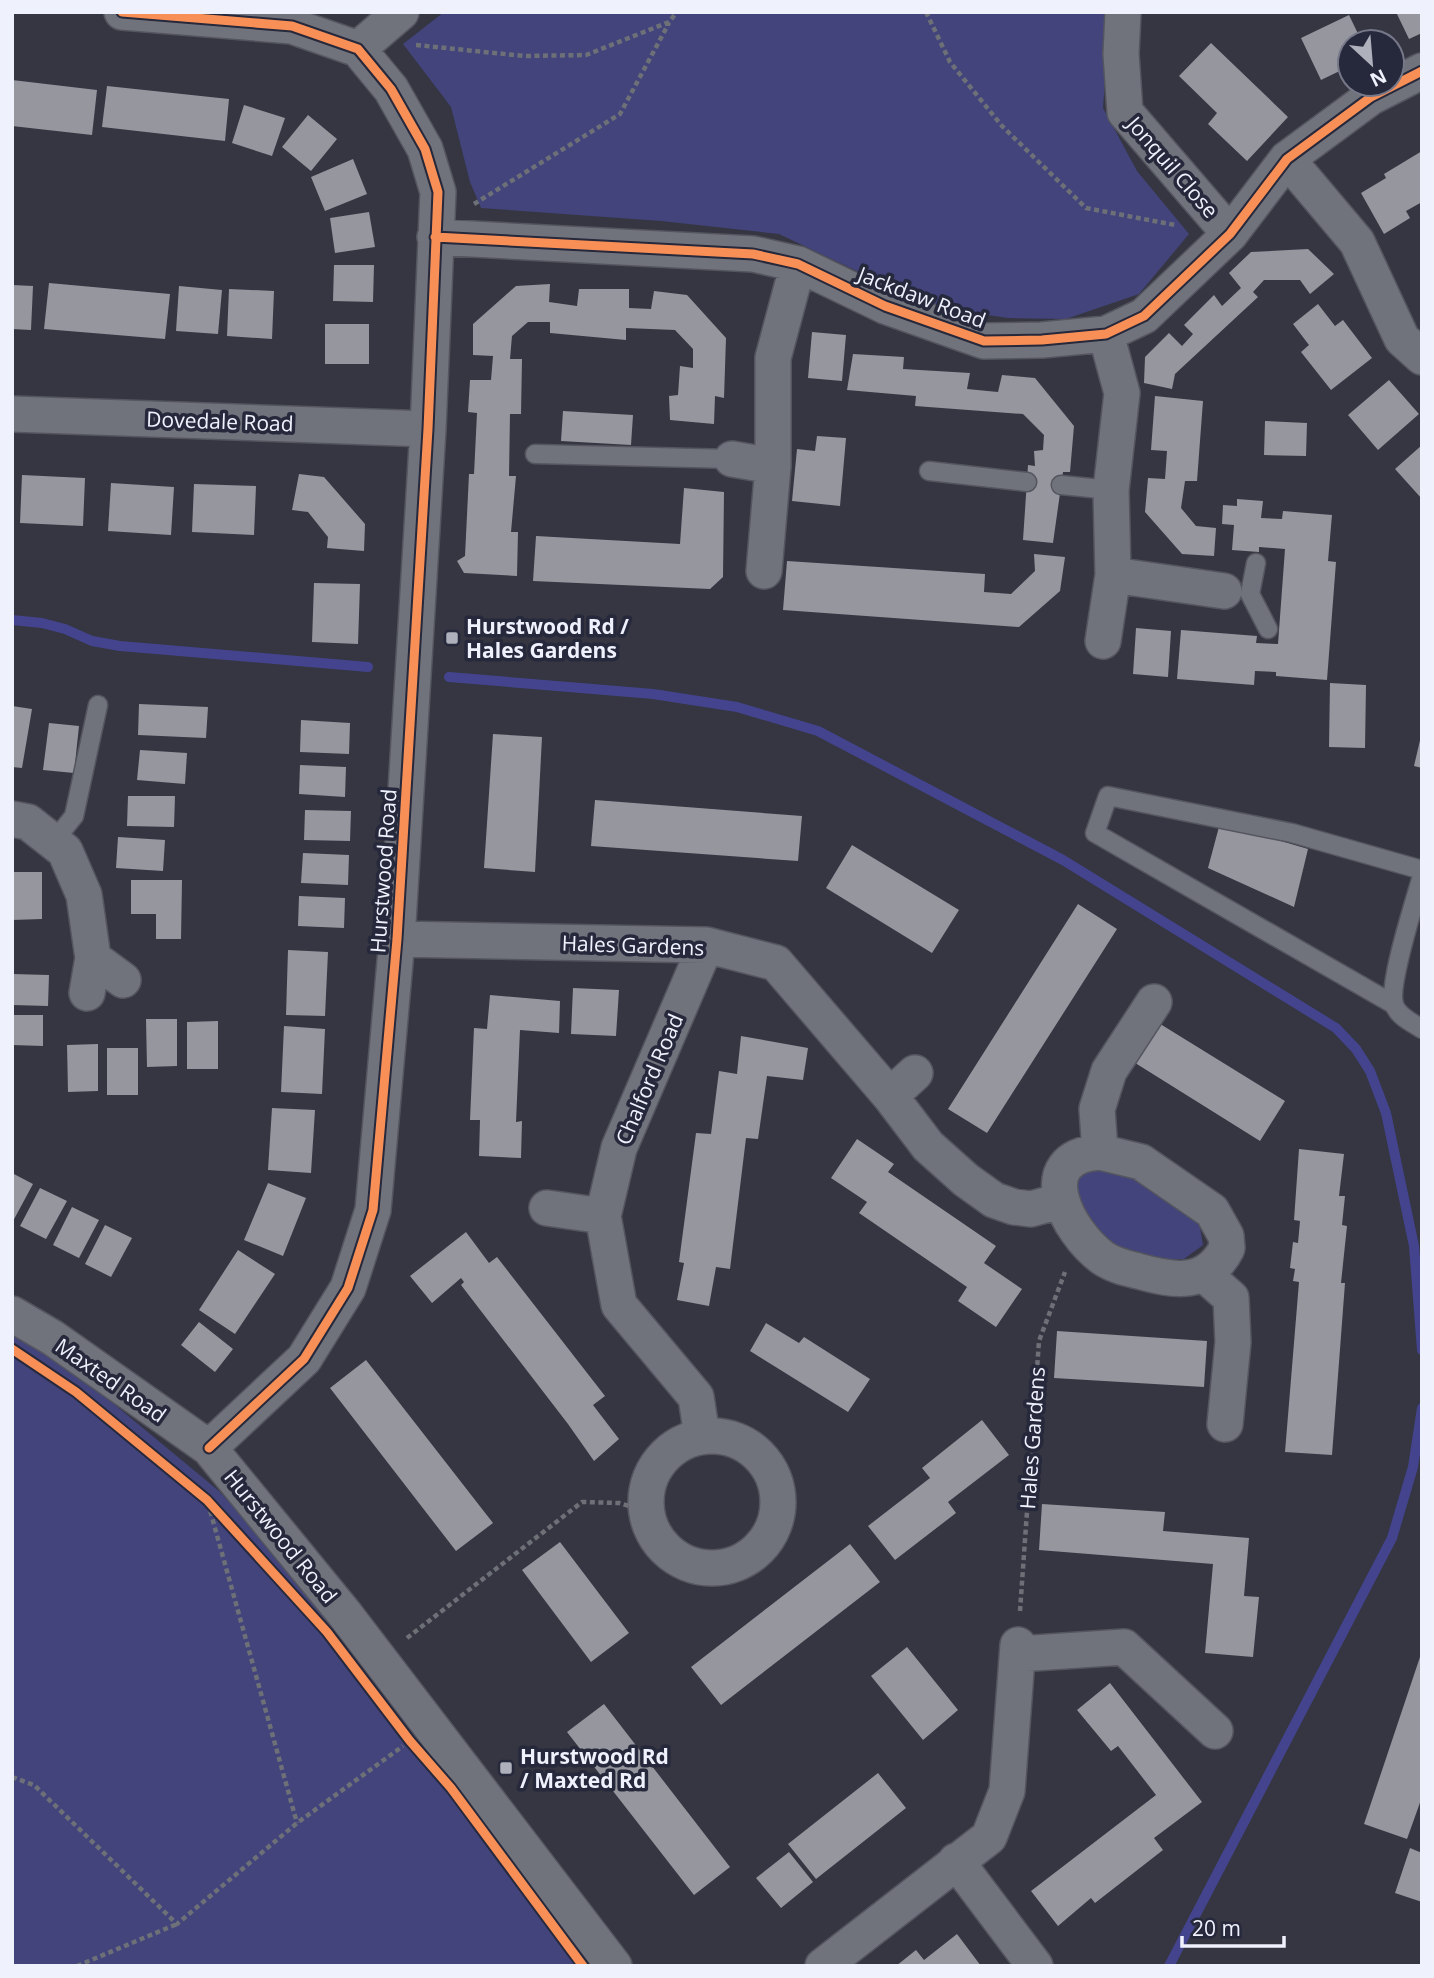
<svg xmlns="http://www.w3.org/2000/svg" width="1434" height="1978" viewBox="0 0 1434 1978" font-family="'Open Sans',sans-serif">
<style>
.green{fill:#42447b}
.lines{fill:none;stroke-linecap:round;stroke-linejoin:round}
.stream{stroke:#44448e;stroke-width:10}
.building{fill:#95969e}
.lane-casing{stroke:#54555f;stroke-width:21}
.street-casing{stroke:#54555f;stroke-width:38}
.path{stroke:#6e7078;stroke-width:4.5;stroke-dasharray:5 3.5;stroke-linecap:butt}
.lane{stroke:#71737c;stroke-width:18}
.street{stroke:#71737c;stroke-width:35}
.cycleway-casing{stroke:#26283b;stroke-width:13}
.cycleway{stroke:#f78f57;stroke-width:9}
.poi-dot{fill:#aeb0bb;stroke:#26283b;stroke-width:2.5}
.labels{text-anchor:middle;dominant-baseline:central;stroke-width:7;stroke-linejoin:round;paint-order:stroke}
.street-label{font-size:21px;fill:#eff1fd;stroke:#26283b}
.poi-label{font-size:21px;font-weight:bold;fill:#eff1fd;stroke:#26283b;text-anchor:start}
</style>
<rect width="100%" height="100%" fill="#353641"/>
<path class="green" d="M444 12H1110L1103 108 1137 171 1189 234 1139 294 1066 319 1008 318 947 309 878 281 779 234 661 221 481 208 470 182 451 107 403 44Z
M1083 1166 1136 1176 1199 1221 1203 1245 1184 1259H1126L1094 1229 1074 1201 1072 1182Z
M12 1331 51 1352 219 1491 338 1621 594 1966H12Z"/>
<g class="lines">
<path class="stream" d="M12 620 42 623 65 629 92 641 120 646 368 667
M449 677 653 694 737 707 818 731 1063 860 1336 1028 1356 1049 1370 1071 1386 1113 1414 1246 1422 1350
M1169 1966 1392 1538 1413 1467 1422 1408"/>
</g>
<path class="building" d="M1396 12H1422V33L1409 39Z
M1349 15 1362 42H1350V66L1321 80 1301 38Z
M1211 43 1288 117 1247 161 1208 124 1217 113 1179 76Z
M12 80 97 90 92 135 12 126Z
M107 86 229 99 225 141 102 127Z
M244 105 285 118 272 156 232 143Z
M308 115 337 139 311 171 282 147Z
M1422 151V202L1406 211 1410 218 1384 234 1361 193 1386 178 1384 174Z
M353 159 367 194 325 211 311 177Z
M369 212 375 247 335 253 330 218Z
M1308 249 1334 274 1310 294 1300 280H1264L1253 292 1258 297 1175 374 1172 389 1144 383 1145 357 1169 333 1182 346 1193 334 1184 325 1214 295 1222 306 1241 288 1229 273 1251 252Z
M334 265H374L373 302 333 301Z
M49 283 170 294 165 339 44 329Z
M550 284 549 302 577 306 579 289H629V308L651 309 654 291 687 295 726 338 724 398 715 396 714 424 670 420 669 396 678 395 680 366 693 368V349L675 330 626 328V340L550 333V322H528L512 336 510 359H522L521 414H510L509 476H516L511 532H518L517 576 464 573 457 561 465 556 469 474H474L477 413 468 412 470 380H491L493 356 473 355V324L516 286Z
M12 285 33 286 31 330 12 329Z
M179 286 222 290 218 334 176 331Z
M229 289 274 291 272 339 227 336Z
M1318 304 1335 326 1343 320 1372 358 1331 390 1301 352 1309 345 1293 324Z
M325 324H369V364H325Z
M812 332 846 335 842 381 808 378Z
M853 354 904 357 903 369 970 373 967 389 998 392 1002 375 1035 378 1074 426 1070 472H1063L1053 543 1023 540 1028 465 1035 466 1034 451 1043 450 1044 435 1023 414 915 406 916 396 847 390Z
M1389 380 1419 414 1378 450 1348 415Z
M1155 396 1203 401 1197 481H1185L1181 508 1196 526 1216 528 1214 556 1182 554 1145 512 1148 478 1165 479 1167 451 1151 450Z
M563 411 633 415 631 445 561 441Z
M1265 421 1307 423 1306 456 1264 455Z
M817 436 846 438 840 506 792 501 797 449 815 451Z
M1422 445V499L1395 469Z
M299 474 324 477 365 524 364 551 327 548 328 537 308 512 292 510Z
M22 475 85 478 83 526 20 523Z
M111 483 174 487 171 535 108 531Z
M194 484 256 486 254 535 192 532Z
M684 488 724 492 723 577 710 589 533 581 536 536 680 544Z
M1237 499 1263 501 1261 518 1282 519 1283 511 1332 515 1328 561 1336 562 1327 680 1276 676V672L1255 671 1254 685 1177 679 1181 630 1257 636 1256 643 1278 644 1285 549 1259 547V552L1232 550 1234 525 1222 524 1223 505 1237 506Z
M1034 554 1065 557 1060 591 1019 627 783 610 787 561 985 574 984 592 1011 594 1035 571Z
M314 583 360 584 358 644 312 642Z
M1136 628 1171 631 1168 677 1133 674Z
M1330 683 1366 685 1365 748 1329 747Z
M139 704 208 707 206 738 138 735Z
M12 706 32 709 22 768 12 767Z
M301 720 350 723 349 754 300 752Z
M49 723 79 726 74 773 43 770Z
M493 734 542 737 535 872 484 868Z
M1421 736H1422V768L1414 766Z
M140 750 187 753 185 784 137 780Z
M300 765 346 767 345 797 299 794Z
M128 796H175L174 827 127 826Z
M595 800 802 816 798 861 591 846Z
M305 810 351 811 350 841 304 840Z
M1220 823 1308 849 1294 907 1208 868Z
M118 837 165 840 163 871 116 868Z
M852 845 959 910 932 953 826 888Z
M303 853 349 855 348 885 301 883Z
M12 872H42V919L12 920Z
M131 880H182L181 939H156V914H131Z
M299 896 345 898 344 928 298 926Z
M1078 904 1117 929 987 1133 948 1109Z
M288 950 328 952 325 1016 286 1015Z
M12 974 49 975 48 1006 12 1005Z
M573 988 619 990 616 1036 571 1034Z
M490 995 560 1001 559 1033 520 1030 516 1122 522 1121 521 1158 479 1156 480 1120H470L474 1028 487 1029Z
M12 1015H43V1046L12 1045Z
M146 1019H177V1066L147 1067Z
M218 1021V1069H187V1022Z
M1157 1022 1285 1101 1260 1141 1132 1061Z
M284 1026 325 1029 322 1094 281 1092Z
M741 1036 808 1048 803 1080 767 1076 758 1139 746 1138 730 1269 716 1267 709 1306 677 1300 684 1263 679 1262 696 1133 711 1134 719 1071 737 1074Z
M98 1044V1091L68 1092 67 1045Z
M107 1048H138V1095H107Z
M272 1108 315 1110 311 1173 268 1170Z
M857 1139 894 1164 888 1172 996 1246 984 1263 1022 1289 996 1327 958 1301 967 1287 859 1213 867 1202 831 1178Z
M1299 1149 1344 1154 1339 1196H1345L1342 1225 1347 1226 1341 1283H1345L1332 1455 1285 1452 1299 1282 1293 1281 1295 1269 1290 1268 1293 1242 1298 1243 1300 1221 1294 1220Z
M12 1173 33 1184 12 1223Z
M268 1183 306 1198 283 1256 244 1240Z
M40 1188 67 1201 46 1239 20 1226Z
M72 1207 99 1220 79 1258 53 1245Z
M105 1225 132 1238 111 1277 85 1264Z
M466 1232 489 1263 497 1257 605 1396 593 1405 619 1439 594 1461 568 1424 461 1285 464 1282 461 1278 432 1303 410 1276Z
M238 1250 275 1274 235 1334 199 1310Z
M199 1322 233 1349 215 1372 181 1345Z
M766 1323 799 1343 804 1337 870 1379 848 1412 750 1351Z
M1057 1331 1207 1341 1204 1387 1054 1378Z
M366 1360 493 1523 456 1551 330 1388Z
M982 1420 1009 1455 948 1502 956 1513 895 1560 868 1526 930 1478 922 1468Z
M1042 1504 1165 1512 1163 1531 1249 1538 1244 1596 1259 1597 1253 1657 1205 1653 1213 1564 1039 1550Z
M560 1542 629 1633 591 1662 522 1570Z
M850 1544 880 1582 721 1705 691 1667Z
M907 1647 958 1710 923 1740 871 1676Z
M1421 1654 1422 1797 1407 1839 1364 1824Z
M1110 1683 1202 1802 1154 1838 1163 1850 1095 1903 1091 1898 1058 1926 1031 1891 1156 1795 1118 1746 1111 1751 1077 1710Z
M604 1704 730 1867 694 1895 567 1732Z
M878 1773 906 1808 816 1879 788 1844Z
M1410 1848 1422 1853V1902L1395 1893Z
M789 1852 813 1882 781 1908 756 1878Z
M957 1934 981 1966H896L916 1950 924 1960Z"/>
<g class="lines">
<defs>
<path id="lane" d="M535 454 732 459
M929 471 1027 482
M1061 485 1111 490
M1256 563 1250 594 1268 629
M54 841 74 816 98 705
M1422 876C1415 901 1388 984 1394 1004 1397 1016 1413 1023 1422 1029
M1393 1004 1095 833 1108 796 1292 833 1422 870"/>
<path id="street" d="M122 12 292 26 358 49 391 89 425 149 438 192 428 429 397 939 373 1210 348 1288 304 1359 209 1448
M1123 12 1121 54 1125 112 1230 234
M358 49 401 12
M1287 159 1357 242 1402 339 1422 357
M435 237 753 254 798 264 885 306 984 341 1042 340 1106 334 1144 316 1230 234 1287 159 1371 97 1422 71
M12 414 428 429
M732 459 773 466
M764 571 773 466V358L798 264
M1113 575 1224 591
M1103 641 1113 575 1111 490 1122 393 1106 334
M12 819 28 822 65 851 84 895 93 958 87 993
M397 939 706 945 776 963 890 1096 928 1146 966 1180 994 1200 1014 1207 1031 1209 1060 1201
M93 958 123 980
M890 1096 915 1073
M1100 1152 1141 1162 1212 1211 1226 1236 1227 1248C1207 1287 1174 1281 1138 1271 1126 1268 1113 1265 1103 1258 1067 1232 1028 1157 1100 1152Z
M1100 1152 1097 1109 1109 1071 1154 1002
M547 1208 603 1216
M1204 1274 1231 1298 1233 1342 1225 1424
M12 1314 53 1338 209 1448 344 1613 614 1966
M702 1436 696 1397 619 1305 603 1216 619 1148 706 945
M646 1502a66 66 0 1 1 132 0a66 66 0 1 1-132 0Z
M1019 1654 1124 1647 1215 1731
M956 1861 1035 1966
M823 1966 989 1837 1007 1791 1018 1645"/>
</defs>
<use href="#lane" class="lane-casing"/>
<use href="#street" class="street-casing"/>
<path class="path" d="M926 12 950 62 1002 126 1086 208 1175 225
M416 45 524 56 586 55 669 22 677 12
M474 204 620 114 669 23
M208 1503 297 1823
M1020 1611 1039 1341 1065 1272
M407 1638 582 1502 619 1503 645 1511
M12 1777 34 1785 177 1924 297 1823 403 1746
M77 1966 177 1924"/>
<use href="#lane" class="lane"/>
<use href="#street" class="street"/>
<defs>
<path id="cycleway" d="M122 12 292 26 358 49 391 89 425 149 438 192 428 429 397 939 373 1210 348 1288 304 1359 209 1448
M435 237 753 254 798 264 885 306 984 341 1042 340 1106 334 1144 316 1230 234 1287 159 1371 97 1422 71
M12 1349 76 1392 207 1500 327 1632 410 1741 451 1788 583 1966"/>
</defs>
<use href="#cycleway" class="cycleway-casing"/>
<use href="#cycleway" class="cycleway"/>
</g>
<g class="poi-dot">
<rect x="445" y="631" width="14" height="14" rx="3.5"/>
<rect x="499" y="1761" width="14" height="14" rx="3.5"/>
</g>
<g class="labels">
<g class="street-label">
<text transform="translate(1173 167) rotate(49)">Jonquil Close</text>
<text transform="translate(922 297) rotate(21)">Jackdaw Road</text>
<text transform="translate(220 421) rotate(2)">Dovedale Road</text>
<text transform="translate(383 871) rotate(-86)">Hurstwood Road</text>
<text transform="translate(633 945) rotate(2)">Hales Gardens</text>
<text transform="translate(649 1079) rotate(-67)">Chalford Road</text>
<text transform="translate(111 1380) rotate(35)">Maxted Road</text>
<text transform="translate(1032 1438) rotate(-86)">Hales Gardens</text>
<text transform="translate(281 1536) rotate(51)">Hurstwood Road</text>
</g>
<g class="poi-label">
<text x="466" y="626">Hurstwood Rd /<tspan x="466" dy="24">Hales Gardens</tspan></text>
<text x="520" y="1756">Hurstwood Rd<tspan x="520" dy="24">/ Maxted Rd</tspan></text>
</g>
</g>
<rect width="1434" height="1978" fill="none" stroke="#eff1fd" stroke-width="28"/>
<g transform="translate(1371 63) rotate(154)"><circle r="33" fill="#26283b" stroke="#767889" stroke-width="2"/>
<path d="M0-5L12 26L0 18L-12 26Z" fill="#aeb0bb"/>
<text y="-10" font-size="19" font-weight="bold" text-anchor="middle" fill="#eff1fd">N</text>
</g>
<path d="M1182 1936v10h102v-10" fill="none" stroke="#eff1fd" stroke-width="3.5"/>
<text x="1192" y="1936" font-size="21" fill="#eff1fd" stroke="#26283b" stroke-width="5" paint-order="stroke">20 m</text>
</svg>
